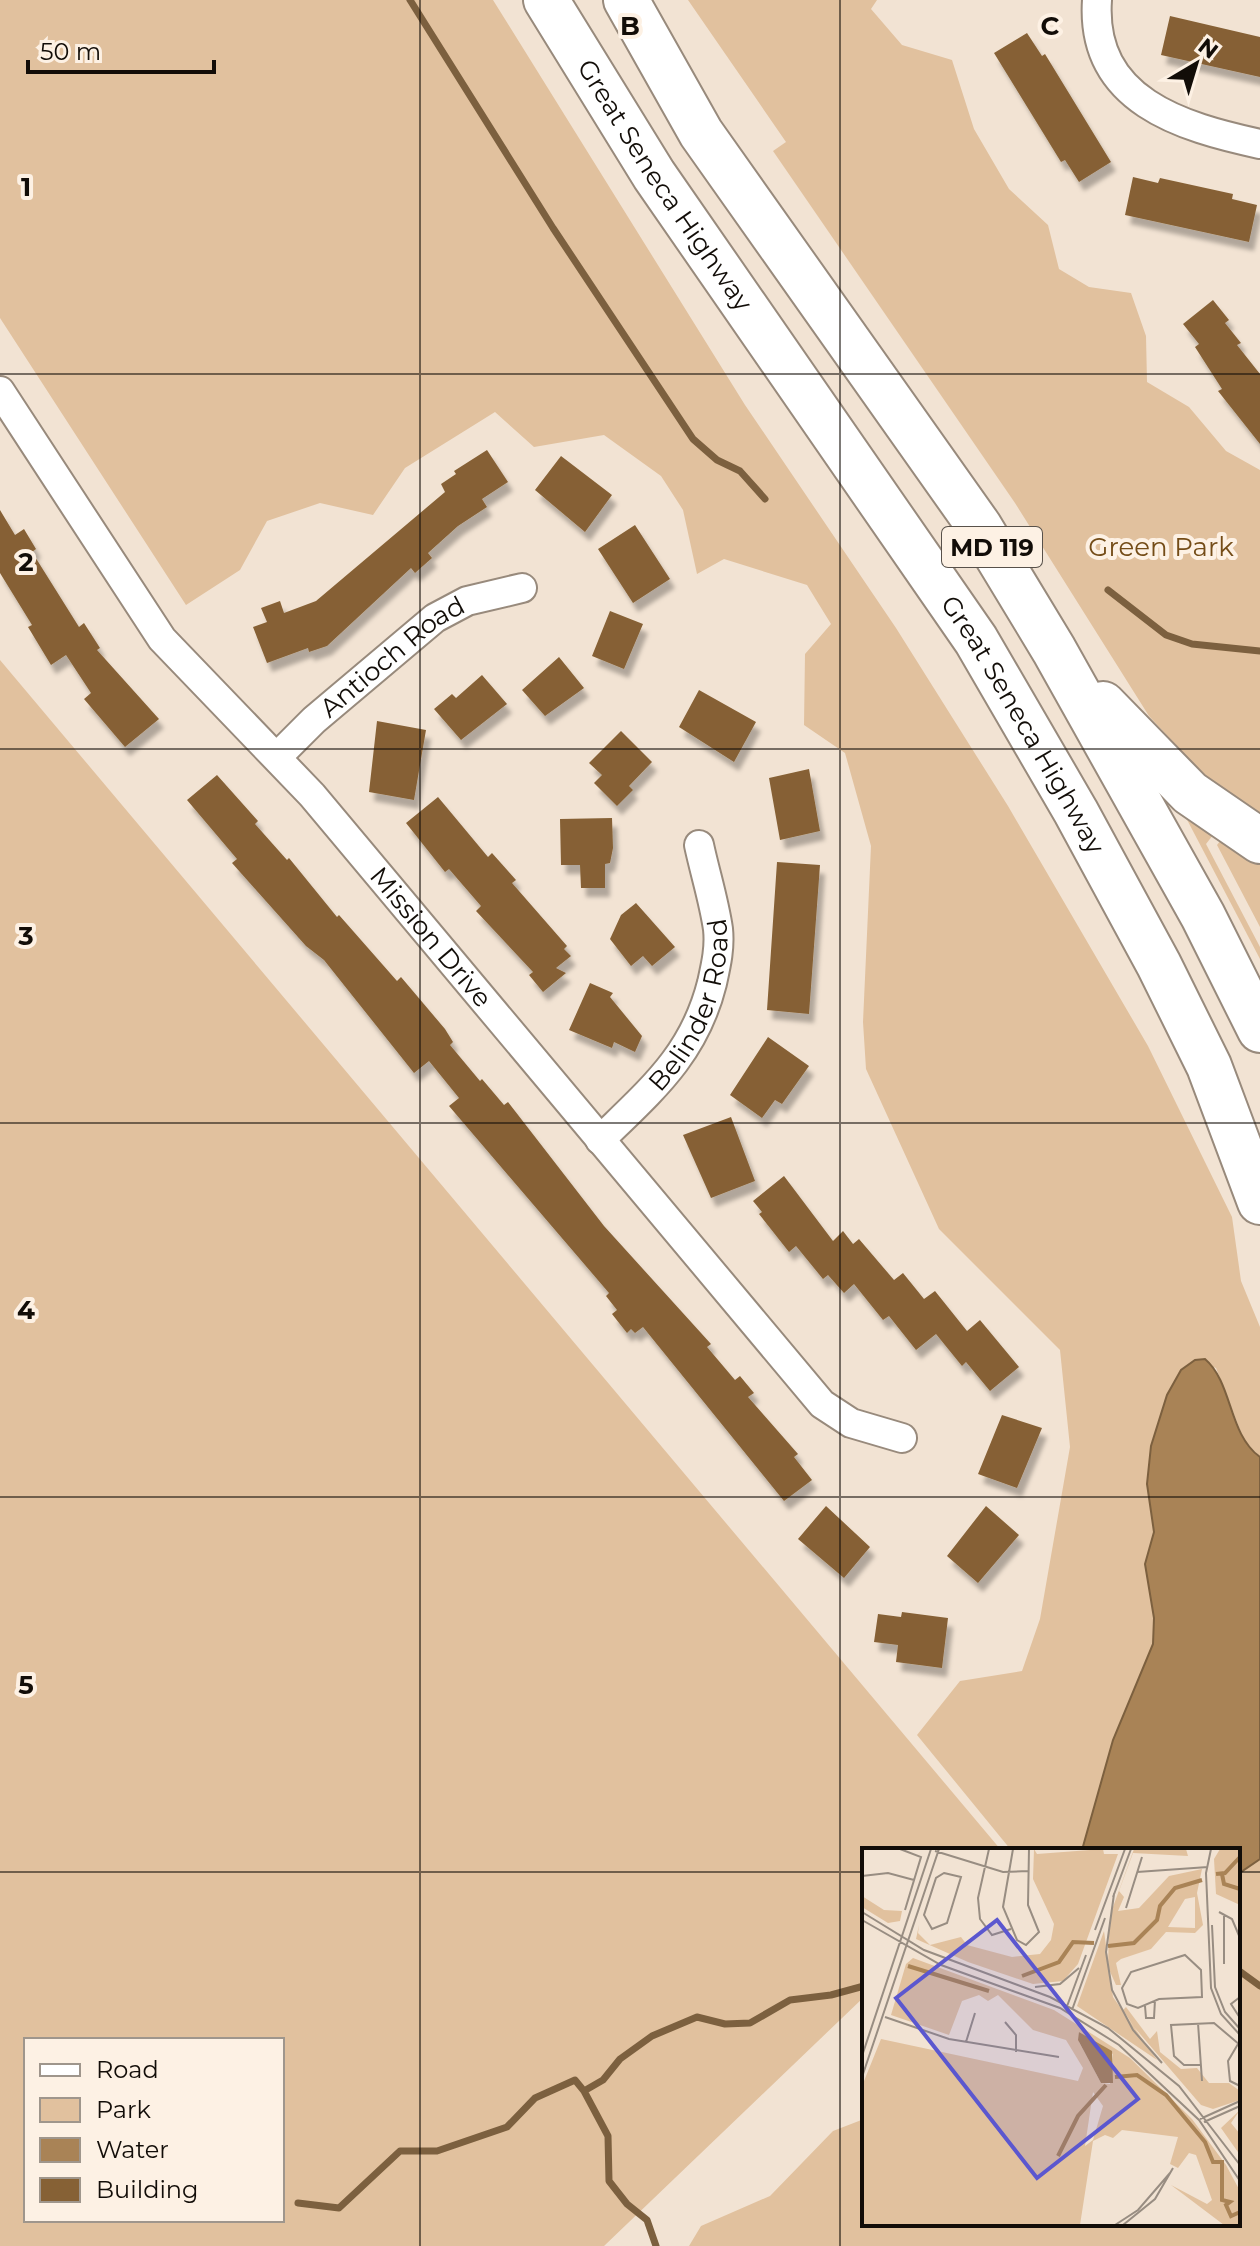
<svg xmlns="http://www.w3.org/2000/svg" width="1260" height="2246" viewBox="0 0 1260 2246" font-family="Montserrat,sans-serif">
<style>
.green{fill:#e1c19e;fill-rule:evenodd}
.water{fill:#a98356;stroke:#7c603f;stroke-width:2}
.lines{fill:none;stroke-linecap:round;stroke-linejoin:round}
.stream{stroke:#7c603f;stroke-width:7}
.building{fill:#866135;filter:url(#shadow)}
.street-casing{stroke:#988a7c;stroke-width:32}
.primary-casing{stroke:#988a7c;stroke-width:48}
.street{stroke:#fff;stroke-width:28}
.primary{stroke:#fff;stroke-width:44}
.grid{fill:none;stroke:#120d08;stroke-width:2;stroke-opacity:0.55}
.labels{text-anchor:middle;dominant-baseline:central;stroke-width:8;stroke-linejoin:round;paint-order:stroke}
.shield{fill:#fdf1e4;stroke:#58514a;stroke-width:2}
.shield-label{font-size:24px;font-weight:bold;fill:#120d08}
.street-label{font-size:26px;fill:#120d08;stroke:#fdf1e4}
.park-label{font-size:26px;fill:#744c17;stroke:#fdf1e4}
.inset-river{fill:none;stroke:#a98356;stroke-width:4}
.inset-road{fill:none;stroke:#988d82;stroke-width:2}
.view{fill:#5b57cf;fill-opacity:0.15;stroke:#5b57cf;stroke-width:4}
.inset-edge{fill:none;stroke:#120d08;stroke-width:4}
.grid-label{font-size:26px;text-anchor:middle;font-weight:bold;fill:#120d08;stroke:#fdf1e4;stroke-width:8;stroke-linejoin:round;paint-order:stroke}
</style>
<defs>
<filter id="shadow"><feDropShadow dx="5" dy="9" stdDeviation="2" flood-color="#0004"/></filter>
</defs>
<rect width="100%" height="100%" fill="#f2e3d3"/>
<path class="green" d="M0 0H493L745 405 896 628 1008 806 1148 1046 1232 1217 1241 1281 1260 1327V1457L1244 1440 1216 1368 1195 1360 1181 1369 1167 1395 1151 1446 1147 1484 1154 1532 1145 1564 1154 1618 1153 1644 1113 1740 1082 1850H1011L917 1735 960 1681 1022 1671 1040 1619 1070 1447 1060 1350 939 1229 866 1069 863 1022 871 846 845 753 804 725 805 654 831 624 807 585 724 559 697 574 683 510 661 476 604 435 534 447 495 412 405 468 373 515 320 503 267 521 240 570 186 605 0 318Z
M688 0H877L871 9 902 45 952 60 974 129 1009 189 1048 225 1059 269 1089 287 1131 293 1146 336 1147 382 1189 407 1226 451 1260 470V819L1208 780 1149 716 1015 503 773 151 786 142Z
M0 660 1001 1850H864V1997L604 2246H0ZM26 2040H282V2220H26Z
M1183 812 1213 835 1206 844 1260 947V959Z
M1221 840 1260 861V927L1217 845Z
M1260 1859V2246H689L701 2226 770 2196 833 2131 864 2119V2224H1238V1874Z"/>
<path class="water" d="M1205 1359C1233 1383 1228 1434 1260 1457V1859L1238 1874V1850H1082L1113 1740 1153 1644 1154 1618 1145 1564 1154 1532 1147 1484 1151 1446 1167 1395 1181 1370 1195 1360Z"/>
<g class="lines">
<path class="stream" d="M410 0 553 228 693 439 717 460 740 471 765 499
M1108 590 1166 635 1192 644 1260 651
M1238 1970 1260 1986
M584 2091 608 2136 609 2181 627 2204 647 2220 656 2246
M298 2203 339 2208 400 2151H437L507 2127 535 2098 575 2080 584 2091 603 2080 620 2059 652 2036 697 2017 725 2024 750 2023 790 2000 831 1995 864 1986"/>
</g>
<path class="building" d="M1170 16 1260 37V77L1161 55Z
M1027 33 1042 56 1045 54 1111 162 1079 182 1065 160 1061 162 994 53Z
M1133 177 1158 183 1160 178 1233 194 1232 199 1257 205 1249 242 1125 215Z
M1213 300 1229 320 1225 323 1241 343 1237 345 1260 374V444L1218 391 1222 389 1195 347 1199 344 1183 324Z
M487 450 508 482 482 499 487 507 458 526 428 553 432 558 415 573 411 568 327 646 309 652 308 648 267 663 253 627 267 622 261 608 280 601 284 613 316 601 445 492 441 484 456 474 454 471Z
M561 456 612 495 585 532 535 490Z
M0 510 15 535 24 529 36 549 32 552 79 627 84 623 100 648 97 650 159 719 125 747 84 699 91 693 66 655 51 665 28 627 32 625 0 573Z
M635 525 670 579 633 603 598 549Z
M610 611 643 624 624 669 592 656Z
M559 657 584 688 545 716 522 690Z
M482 675 507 704 461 740 434 709 452 694 456 698Z
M699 690 756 722 734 762 679 727Z
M377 721 426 730 414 800 369 792Z
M621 731 652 762 629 786 633 790 617 806 594 783 602 775 589 763Z
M809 769 820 831 780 840 769 778Z
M217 775 258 821 255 824 287 860 289 858 337 917 339 915 397 981 401 977 445 1029 453 1042 450 1045 480 1081 482 1079 504 1105 508 1102 604 1226 711 1344 707 1347 735 1380 740 1376 754 1393 748 1397 798 1454 794 1457 812 1480 784 1501 643 1327 635 1333 631 1329 627 1333 612 1314 617 1310 606 1296 609 1293 449 1106 459 1098 429 1061 414 1073 324 960 306 946 232 863 237 859 187 800Z
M438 797 488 857 492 853 516 880 512 883 567 946 564 949 571 956 556 968 566 973 543 992 529 975 533 972 476 911 481 906 449 869 445 872 406 823Z
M612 818 613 848 610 863 605 864V888H581L580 865H561L560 819Z
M777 862 820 865 809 1014 767 1010Z
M636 903 675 947 652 966 643 956 631 966 610 939 621 915Z
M590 983 613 993 610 997 642 1036 635 1052 614 1042 612 1048 569 1030Z
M768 1037 809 1066 782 1104 775 1100 762 1118 730 1095Z
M731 1117 755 1181 711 1198 683 1135Z
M784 1176 833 1241 843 1231 853 1244 859 1239 894 1280 903 1273 924 1299 935 1291 967 1331 980 1320 1019 1367 990 1391 966 1362 962 1366 936 1334 916 1350 889 1316 883 1320 854 1284 844 1293 828 1275 823 1279 796 1246 789 1252 759 1214 762 1212 753 1201Z
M1002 1415 1042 1428 1017 1488 978 1474Z
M826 1506 870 1547 844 1578 798 1539Z
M986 1506 1019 1535 978 1583 947 1556Z
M902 1612 948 1618 942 1668 896 1662 898 1645 874 1642 878 1614 901 1617Z"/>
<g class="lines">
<defs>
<g id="street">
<path d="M1097 0C1090 101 1182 127 1260 144"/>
<path id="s1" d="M0 391 162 639 312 795 822 1404 851 1423 902 1438"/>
<path id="s2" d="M278 756 314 720 435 618 467 601 522 588"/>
<path id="s3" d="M600 1140C651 1090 694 1055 712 983 716 965 720 948 718 929 714 901 705 873 699 845"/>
</g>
<g id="primary">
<path id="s4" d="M546 0 654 175 976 640 1076 812 1159 965 1209 1066 1260 1202"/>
<path d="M626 0 701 133 979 526 1054 650 1203 916 1260 1030"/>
<path d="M1103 704 1190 793 1260 841"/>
</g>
</defs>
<use href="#street" class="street-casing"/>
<use href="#primary" class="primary-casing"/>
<use href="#street" class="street"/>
<use href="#primary" class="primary"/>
</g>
<path class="grid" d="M420 0V2246M840 0V2246M0 374H1260M0 749H1260M0 1123H1260M0 1497H1260M0 1872H864M1238 1872H1260"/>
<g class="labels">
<rect class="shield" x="942" y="527" width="100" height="40" rx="6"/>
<g class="shield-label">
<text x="992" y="547">MD 119</text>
</g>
<g class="street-label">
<text stroke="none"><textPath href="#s4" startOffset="220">Great Seneca Highway</textPath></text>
<text stroke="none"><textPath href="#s2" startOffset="152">Antioch Road</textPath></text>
<text stroke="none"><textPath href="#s4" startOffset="868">Great Seneca Highway</textPath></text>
<text stroke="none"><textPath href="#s1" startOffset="698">Mission Drive</textPath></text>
<text stroke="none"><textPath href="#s3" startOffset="168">Belinder Road</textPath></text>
</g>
<g class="park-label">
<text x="1161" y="547">Green Park</text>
</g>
</g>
<g transform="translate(862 1848)">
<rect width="378" height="378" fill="#f2e3d3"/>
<path d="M172 1 175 6 241 1 242 6H256L216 116 201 133 171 136 106 114 54 91 57 77 56 85 68 97 99 89 105 97 150 109 178 106 189 92 192 76 171 31ZM272 1H324L326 8 271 5 257 43 262 49 256 63 277 60 307 28 340 21 335 45 341 77 333 85 304 84 289 101 259 111 254 115 259 137H254L246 119 247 78 251 59ZM333 49V80L306 79 323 51ZM358 1H378V57L354 46 352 11ZM0 48 22 62 40 63 38 73 26 75 0 59ZM242 83 251 149 295 212 215 158ZM51 110 192 162 268 210 330 271 364 317 378 343V377H362L309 337 345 356 350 352 334 307 327 305 316 320 308 316 316 289 260 282 251 290 243 287 231 293 218 377H0V238L19 191 216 233 221 220 204 192 171 182 136 147 126 153 117 147 100 153 87 187 29 167 44 116ZM217 184 251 206 248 236 239 235 217 194ZM231 244 241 258 231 292 223 298ZM264 159 288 191 295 183 298 204 319 221 335 220 347 235H367L378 243V252L351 261 339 257 272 179 261 162ZM378 262 369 275 378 286V307L359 280Z" fill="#e1c19e" fill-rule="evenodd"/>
<path d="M217 184 250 203 251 235H239L216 192Z" fill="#a98356"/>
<path class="inset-river" d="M354 26 363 25 378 9M360 26 362 36 378 41M246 98 272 95 295 72 298 58 313 40 340 32M46 118 127 143M160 128 197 114 211 94 232 95M253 229 275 227 304 247 343 294 351 314H360V352L368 354 364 357 369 368 378 364M196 308 216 268 244 237"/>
<path class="inset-road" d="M38 1 59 9 43 62M127 1 116 50 118 71 130 87 149 81M151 1 141 59 155 92 164 97 177 84 166 57 167 1M349 1 344 25 349 140 359 166 378 187M73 3 141 24 166 23M275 24 346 19M82 25 99 29 85 75 70 81 62 67 74 30ZM0 28 26 25 52 32M252 46 244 104 250 142 271 182 300 215M251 49 269 1M264 60 280 9M0 64 62 102 188 149 246 180 317 238 378 317M357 64 370 71 378 90M362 66V116M0 72 79 117 198 160 257 197 337 272 378 333M350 77 353 139 363 164 378 181M233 82 263 1M323 107 339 122 340 149 297 151 276 160 265 156 260 140 269 124ZM173 139 198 136 217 120M378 149 369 156 378 170M283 158 284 170H292L293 152M204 161 224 107M210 162 243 70M23 169 87 191 197 209M143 174 154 187V204M336 175 340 233M104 194 113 165M376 196 366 213 368 233 378 238M0 208 69 1M338 217H322L312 208 309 177 352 175 378 197M0 229 77 1M338 271 378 253M342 274 378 258M253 377 276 362 308 325M261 377 293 351 311 320"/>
<path class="view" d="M135 72 276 251 175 330 34 150Z"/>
<rect width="378" height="378" class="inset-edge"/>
</g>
<g class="grid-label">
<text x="630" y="35">B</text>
<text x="1050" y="35">C</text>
<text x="26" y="196">1</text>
<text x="26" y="571">2</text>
<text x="26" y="945">3</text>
<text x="26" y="1319">4</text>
<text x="26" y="1694">5</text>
</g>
<rect x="24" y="2038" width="260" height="184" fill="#fdf1e4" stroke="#9f968c" stroke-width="2"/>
<rect x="40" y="2064" width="40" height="12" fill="#ffffff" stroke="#9f968c" stroke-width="2"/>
<text x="96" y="2078" font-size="24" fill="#120d08">Road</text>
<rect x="40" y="2098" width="40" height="24" fill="#e1c19e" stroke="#9f968c" stroke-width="2"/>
<text x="96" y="2118" font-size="24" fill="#120d08">Park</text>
<rect x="40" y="2138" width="40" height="24" fill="#a98356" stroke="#9f968c" stroke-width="2"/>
<text x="96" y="2158" font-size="24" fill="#120d08">Water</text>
<rect x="40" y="2178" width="40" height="24" fill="#866135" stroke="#9f968c" stroke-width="2"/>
<text x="96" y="2198" font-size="24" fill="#120d08">Building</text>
<g transform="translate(1196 64) rotate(38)" stroke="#fdf1e4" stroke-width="6" paint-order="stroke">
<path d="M0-6L14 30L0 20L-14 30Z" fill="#120d08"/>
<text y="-12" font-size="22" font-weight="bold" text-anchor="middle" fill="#120d08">N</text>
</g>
<path d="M28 60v12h186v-12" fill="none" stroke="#120d08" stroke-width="4"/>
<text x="40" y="60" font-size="24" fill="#120d08" stroke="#fdf1e4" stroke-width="6" paint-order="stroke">50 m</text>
</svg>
